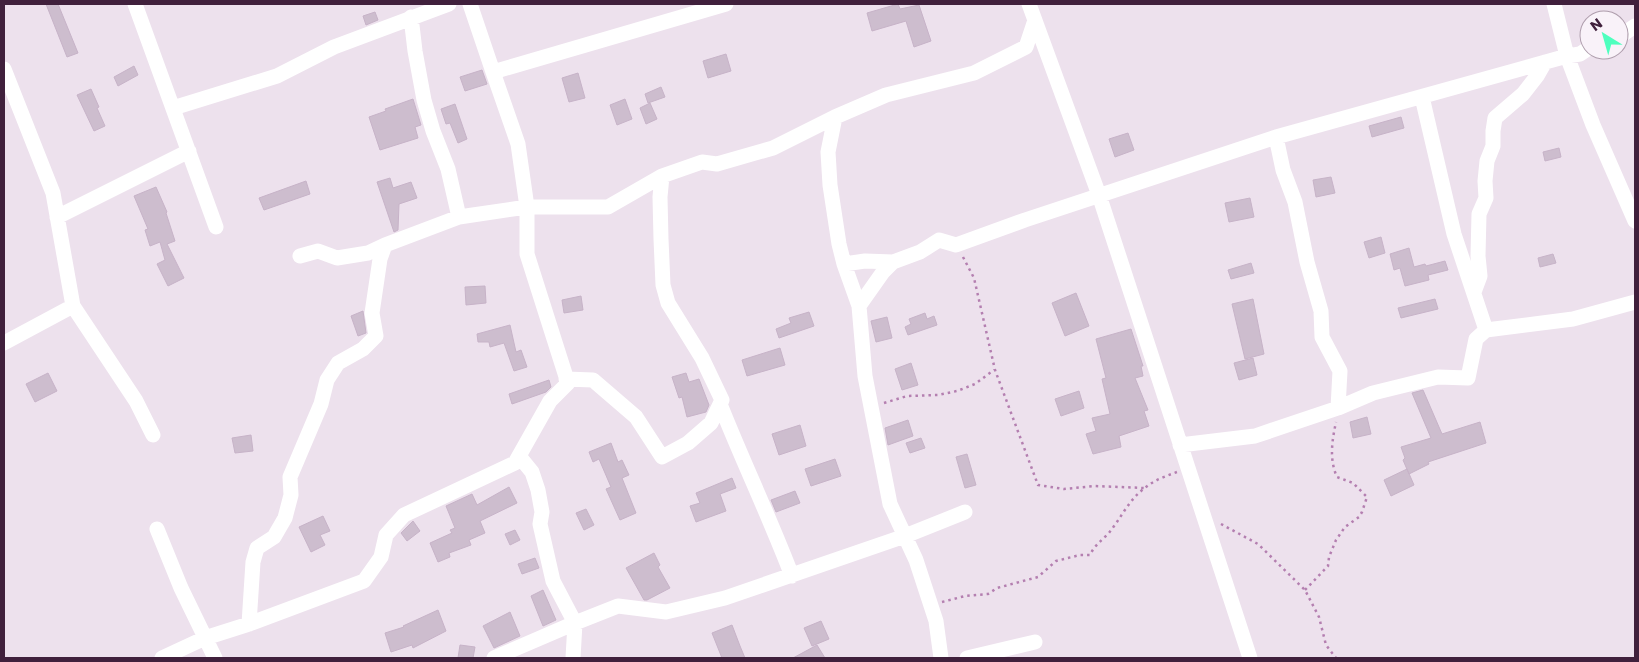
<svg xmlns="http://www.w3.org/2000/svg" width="1639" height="662" viewBox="0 0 1639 662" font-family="Poppins,sans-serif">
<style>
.building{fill:#cdbdce;stroke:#c7b3c8}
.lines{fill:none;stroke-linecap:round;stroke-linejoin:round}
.path{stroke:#b47fb0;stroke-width:2.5;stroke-dasharray:2.5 4;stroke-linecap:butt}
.street{stroke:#fff;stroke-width:15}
</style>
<rect width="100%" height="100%" fill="#ede1ed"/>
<path class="building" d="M46 4H58L78 53 67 57Z
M898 4 900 9 919 5 931 41 914 47 906 21 872 31 867 13Z
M375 12 378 20 366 25 363 16Z
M726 54 731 71 708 78 703 61Z
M134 66 138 75 118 86 114 77Z
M482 70 487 84 465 91 460 77Z
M578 73 585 98 569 102 562 78Z
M661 87 665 97 648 103 645 94Z
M91 89 99 107 97 108 105 126 94 131 77 95Z
M413 99 421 125 415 127 418 138 380 150 369 117 386 111 385 109Z
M625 99 632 119 617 125 610 105Z
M650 103 657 119 646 124 640 108Z
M455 104 467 139 458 143 450 123 446 124 441 109Z
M1401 117 1404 128 1372 137 1369 126Z
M1128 133 1134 150 1115 157 1109 139Z
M1559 148 1561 157 1545 161 1543 152Z
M1331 177 1335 193 1316 197 1313 180Z
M390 178 393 188 411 182 417 198 399 204 398 230 394 232 377 182Z
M306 181 310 194 264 210 259 198Z
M156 187 167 212 166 213 175 241 167 244 184 278 168 286 157 264 165 260 160 242 150 246 145 230 148 229 134 196Z
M1250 198 1254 217 1229 222 1225 203Z
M1381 237 1385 253 1369 258 1364 242Z
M1409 248 1414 267 1425 264 1426 266 1445 261 1448 270 1428 275 1429 280 1405 286 1400 268 1394 270 1390 254Z
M1553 254 1556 263 1540 267 1538 258Z
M1251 263 1254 273 1231 279 1228 270Z
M485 286 486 303 466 305 465 287Z
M1076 293 1089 326 1065 336 1052 303Z
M581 296 583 310 564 313 562 300Z
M1253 299 1264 354 1245 359 1232 304Z
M1435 299 1438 309 1401 318 1398 308Z
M363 311 366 333 358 336 351 316Z
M809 312 814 326 779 338 776 329 791 323 789 318Z
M925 313 927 319 934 316 937 325 908 335 905 327 911 324 909 319Z
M887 317 892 338 876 342 871 321Z
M510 325 516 352 521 350 527 367 514 371 504 343 490 347 489 342H478L477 334Z
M1131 329 1143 366H1141L1143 376 1135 378 1148 410 1144 411 1149 426 1119 436 1121 447 1093 454 1086 434 1096 431 1092 418 1110 414 1102 379 1106 378 1096 339Z
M780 348 785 365 747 376 742 360Z
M1253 358 1257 375 1239 380 1234 363Z
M911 363 918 385 902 390 895 369Z
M48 373 57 391 35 402 26 384Z
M686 373 689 382 699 379 709 405 706 412 687 417 682 397 679 398 672 377Z
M549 380 551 387 546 392 512 404 509 394Z
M1423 390 1442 434 1480 422 1486 443 1428 462 1429 464 1409 474 1403 460 1405 458 1401 447 1431 438 1412 393Z
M1079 391 1084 408 1061 416 1055 399Z
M1367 417 1371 434 1353 438 1350 422Z
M908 420 913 436 888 445 885 428Z
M800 425 806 446 779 455 772 434Z
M251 435 253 451 235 453 232 438Z
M921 438 925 448 910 453 906 443Z
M611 443 618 462 622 460 629 475 622 478 636 513 620 520 606 489 611 487 599 459 593 462 589 452Z
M967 454 976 485 965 488 956 457Z
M835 459 841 476 811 486 805 469Z
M1407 469 1414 485 1391 496 1384 480Z
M732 478 736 488 720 494 726 511 696 522 690 506 700 503 696 493Z
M509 487 517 503 480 521 485 533 469 540 471 545 449 553 450 557 438 562 430 543 452 533 450 530 455 528 446 506 472 494 477 505Z
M795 491 800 503 776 512 771 500Z
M586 509 594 525 584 530 576 513Z
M323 516 330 531 320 535 325 545 311 552 299 527Z
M413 521 420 531 407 541 401 533Z
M515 530 520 540 510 545 505 534Z
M654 553 660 565 658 567 670 588 647 600H644L626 568Z
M535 558 539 568 522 574 518 564Z
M543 590 556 620 543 626 531 596Z
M438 610 446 631 413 648 412 645 391 652 385 633 404 627 403 626Z
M510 612 520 636 494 648 483 626Z
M821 621 829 639 812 646 804 628Z
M732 625 740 646 745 658H722L712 633Z
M460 645 475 647 473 658H458Z
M817 645 825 658H793Z"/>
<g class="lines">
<path class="path" d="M963 257 974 278 995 370 1038 485 1064 489 1095 486 1144 488
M884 403 907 396 938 395 957 391 975 384 994 370
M1221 524 1258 544 1305 590 1319 617 1326 645 1336 658
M1305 590 1328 566 1329 557 1336 540 1345 527 1359 517 1362 512 1367 497 1353 483 1337 477C1329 459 1332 441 1336 422
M942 602 965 596 988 594 997 588 1038 577 1056 561 1080 555H1090C1094 546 1101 541 1108 534 1120 520 1129 499 1145 488 1154 480 1166 476 1177 472"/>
<path class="street" d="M135 4 216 227
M470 4 493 72 726 4
M1029 4 1099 195 1250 658
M411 17 415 51 424 100 433 131 448 169 459 217
M1619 37 1635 26
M1589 48 1580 54 1567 56 1593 125 1635 221
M4 69 53 193 73 306 136 401 153 435
M1422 97 1454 234 1486 330
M173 108 277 76 334 47 449 4
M835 117 828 152 830 185 839 244 844 264 859 306 865 376 890 504 916 560 936 621 941 658
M1276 137 1283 170 1295 202 1307 262 1321 311 1322 337 1340 371 1338 408
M57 217 189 151
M300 256 318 251 337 258 368 253 385 245 459 217 527 207H608L662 176 702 162 717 164 773 148 835 117 886 95 974 73 1026 47 1035 20
M844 264 865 261 893 262 920 252 939 240 956 245 1025 220 1276 137 1567 56 1554 4
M1474 292 1480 276 1478 256 1479 214 1486 198 1485 181 1487 161 1493 146V131L1495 118 1523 94 1537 76 1545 62
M859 306 883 272 893 262
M4 343 73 306
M566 379 593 380 636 417 662 457 688 443 711 423 722 400 702 358 668 303 663 285 661 239 660 197 662 176
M720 404C743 462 770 518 792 576
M1180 445 1255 436 1338 408 1373 393 1438 377 1468 378 1476 339 1486 330 1573 319 1635 302
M157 529 181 588 215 658
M249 624 253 562 257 548 274 537 285 518 291 495 290 477 321 404 327 380 338 363 363 349 376 336 372 313 380 259 385 245
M162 658 205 638 249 624 364 581 381 557 386 535 404 515 515 463 550 401 568 383 527 254V207L518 144 493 72
M494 658 575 623 553 581 540 524 542 512 538 490 532 472 519 456
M573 658 575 623 618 606 666 612 725 598 905 536 965 512
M967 658 1035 642"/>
</g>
<rect width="1639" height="662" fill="none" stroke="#40203c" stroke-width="10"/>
<g transform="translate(1604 35) rotate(323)"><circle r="24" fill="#f9f2f9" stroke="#af9ead"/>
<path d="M0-4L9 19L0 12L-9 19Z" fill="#4effbe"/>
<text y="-8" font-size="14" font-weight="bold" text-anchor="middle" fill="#40203c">N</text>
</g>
</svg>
